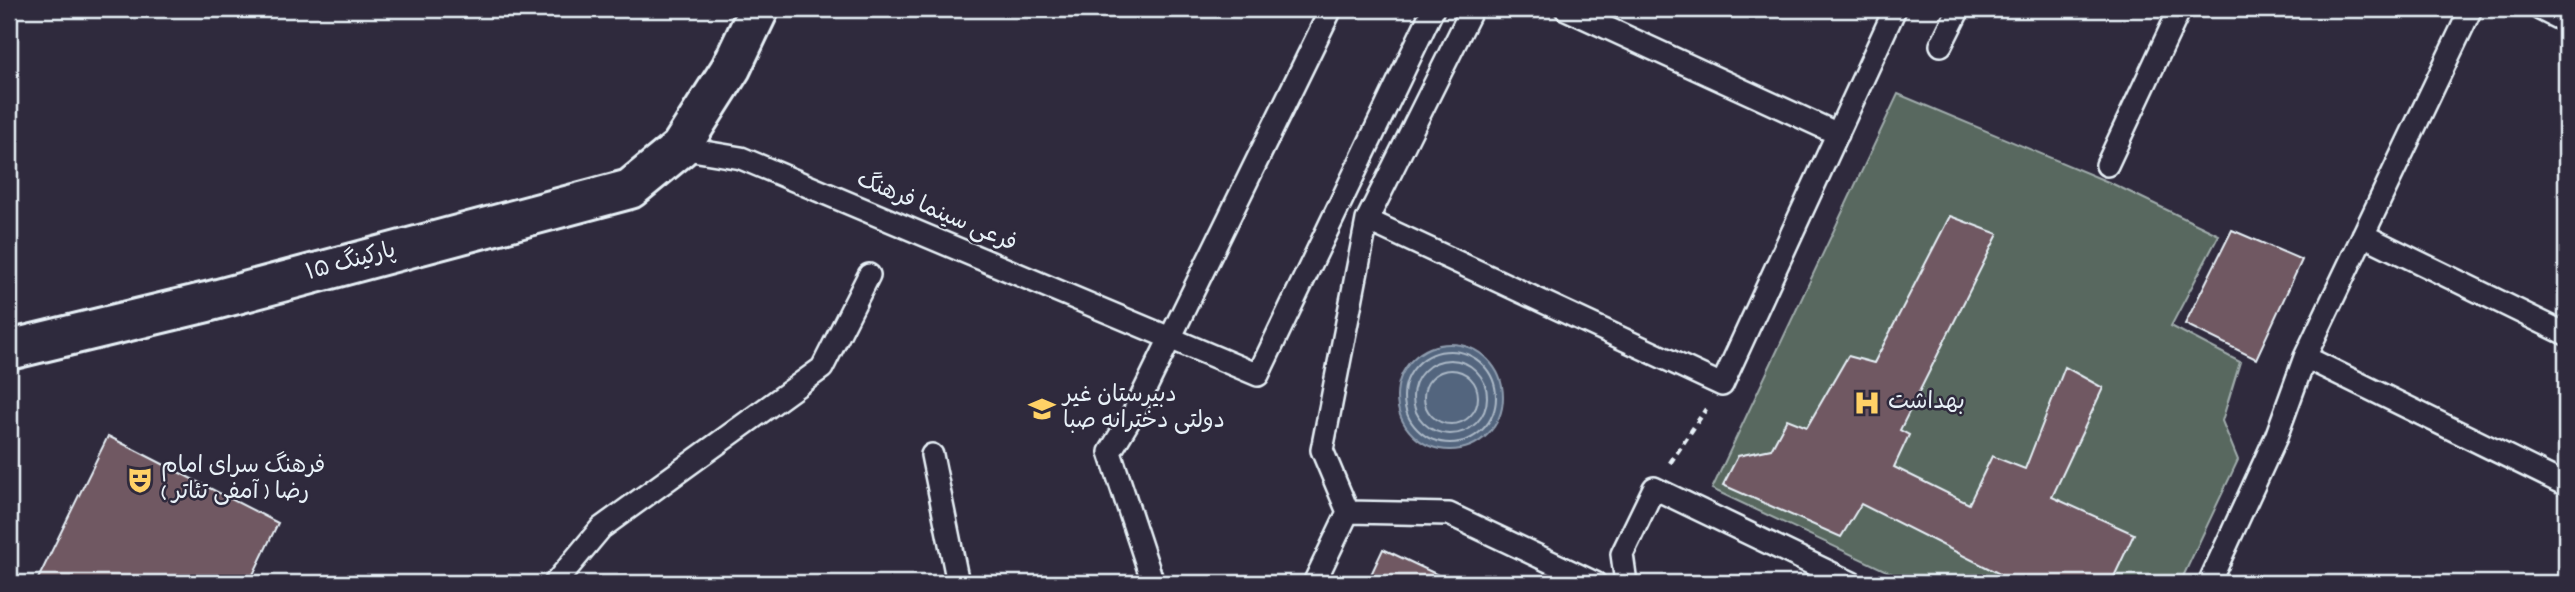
<svg xmlns="http://www.w3.org/2000/svg" width="2575" height="592" viewBox="0 0 2575 592" font-family="Dekko,'Playpen Sans Arabic',sans-serif">
<style>
.green{fill:#58685f;stroke:#a0acac;stroke-width:2}
.water{fill:#53657e;stroke:#8f9daf;stroke-width:2}
.lines{fill:none;stroke-linecap:round;stroke-linejoin:round}
.shore{stroke:#acb9c7;stroke-width:2}
.building{fill:#705962;stroke:#e8f1f8;stroke-width:2}
.service-casing{stroke:#e8f1f8;stroke-width:26}
.minor-casing{stroke:#e8f1f8;stroke-width:44}
.path{stroke:#e8f1f8;stroke-width:4.5;stroke-dasharray:7 5;stroke-linecap:butt}
.service{stroke:#2f2a3d;stroke-width:21}
.minor{stroke:#2f2a3d;stroke-width:38}
.labels{text-anchor:middle;dominant-baseline:central;stroke-width:5;stroke-linejoin:round;paint-order:stroke}
.street-label{font-size:23px;fill:#e8f1f8;stroke:#2f2a3d}
.poi-label{font-size:23px;fill:#e8f1f8;stroke:#2f2a3d;text-anchor:start}
</style>
<rect width="100%" height="100%" fill="#2f2a3d"/>
<filter id="ink" filterUnits="userSpaceOnUse"><feTurbulence type="fractalNoise" baseFrequency=".0143" numOctaves="2"/><feDisplacementMap in="SourceGraphic" scale="14" xChannelSelector="R" yChannelSelector="G"/><feConvolveMatrix kernelMatrix="1 2 1 2 8 2 1 2 1" color-interpolation-filters="sRGB"/></filter>
<g filter="url(#ink)">
<path class="green" d="M1898 94 2113 184 2219 235 2171 326 2240 362 2222 421 2238 460 2180 583H1912L1712 489Z"/>
<path class="water" d="M1397 397a53 53 0 1 1 106 0a53 53 0 1 1-106 0Z"/>
<g class="lines">
<path class="shore" d="M1404 397a46 46 0 1 1 92 0a46 46 0 1 1-92 0Z
M1413 397a37 37 0 1 1 74 0a37 37 0 1 1-74 0Z
M1424 397a27 27 0 1 1 54 0a27 27 0 1 1-54 0Z"/>
</g>
<path class="building" d="M1950 216 1998 234 1900 430 1909 435 1894 467 1969 504 1992 456 2025 469 2065 367 2103 388 2052 497 2134 534 2111 583H1997L2000 574 1861 504 1841 537 1723 485 1738 456 1771 449 1787 419 1807 427 1848 356 1874 363Z
M2232 230 2302 260 2256 359 2185 324Z
M108 436 278 523 249 583H36Z
M1383 549 1455 583H1367Z"/>
<g class="lines">
<defs>
<path id="service" d="M1566 9 1838 134
M2540 9 2566 22
M1941 45 1959 9
M680 148 741 158 1258 375 1433 9
M2107 165 2180 9
M1367 220 1722 385 1895 9
M2363 235 2566 334
M2305 357 2566 485
M932 455 958 583
M1348 512 1449 514 1595 583
M555 583 601 528 822 368 869 275
M1153 583 1110 452 1133 414 1331 9
M1314 583 1348 512 1322 450 1367 220 1472 9
M1626 583 1622 554 1654 488 1852 583
M2209 583 2276 437 2305 357 2471 9"/>
<path id="minor" d="M9 350 207 302 630 189 680 148 731 68 759 9"/>
</defs>
<use href="#service" class="service-casing"/>
<use href="#minor" class="minor-casing"/>
<path class="path" d="M1670 463 1706 409"/>
<use href="#service" class="service"/>
<use href="#minor" class="minor"/>
</g>
</g>
<defs>
<symbol id="hospital-bare" viewBox="-9 -9 18 18"><path d="M-5-5h3v3.5h4V-5h3V5h-3V1.5h-4V5h-3Z" fill="#ffd166" stroke="#2f2a3d" stroke-width="2.5" paint-order="stroke"/></symbol>
<symbol id="school-bare" viewBox="-9 -9 18 18"><path d="M0-5L7-2L0 1L-7-2ZM-4 1L0 2.5L4 1V4Q0 6-4 4Z" fill="#ffd166" stroke="#2f2a3d" stroke-width="2.5" paint-order="stroke"/></symbol>
<symbol id="theatre-bare" viewBox="-9 -9 18 18"><path d="M-5-5.5Q0-4 5-5.5V0Q5 5 0 6Q-5 5-5 0ZM-3.3-2.5H-1v1.5H-3.3ZM1-2.5H3.3v1.5H1ZM-2.8 1Q0 5.5 2.8 1Z" fill="#ffd166" stroke="#2f2a3d" stroke-width="2.5" paint-order="stroke"/></symbol>
</defs>
<g fill-rule="evenodd">
<use href="#hospital-bare" x="1848" y="384" width="38" height="38"/>
<use href="#school-bare" x="1023" y="390" width="38" height="38"/>
<use href="#theatre-bare" x="121" y="461" width="38" height="38"/>
</g>
<g class="labels">
<g class="street-label">
<text transform="translate(936 213) rotate(23)">فرعی سینما فرهنگ</text>
<text transform="translate(351 263) rotate(-15)">پارکینگ ۱۵</text>
</g>
<g class="poi-label">
<text x="1063" y="396">دبیرستان غیر<tspan x="1063" dy="26">دولتی دخترانه صبا</tspan></text>
<text x="1888" y="403">بهداشت</text>
<text x="161" y="467">فرهنگ سرای امام<tspan x="161" dy="26">رضا ( آمفی تئاتر )</tspan></text>
</g>
</g>
<rect width="2575" height="592" fill="none" stroke="#2f2a3d" stroke-width="35"/>
<rect x="18" y="18" width="2540" height="557" fill="none" stroke="#e8f1f8" stroke-width="2.5" filter="url(#ink)"/>
</svg>
